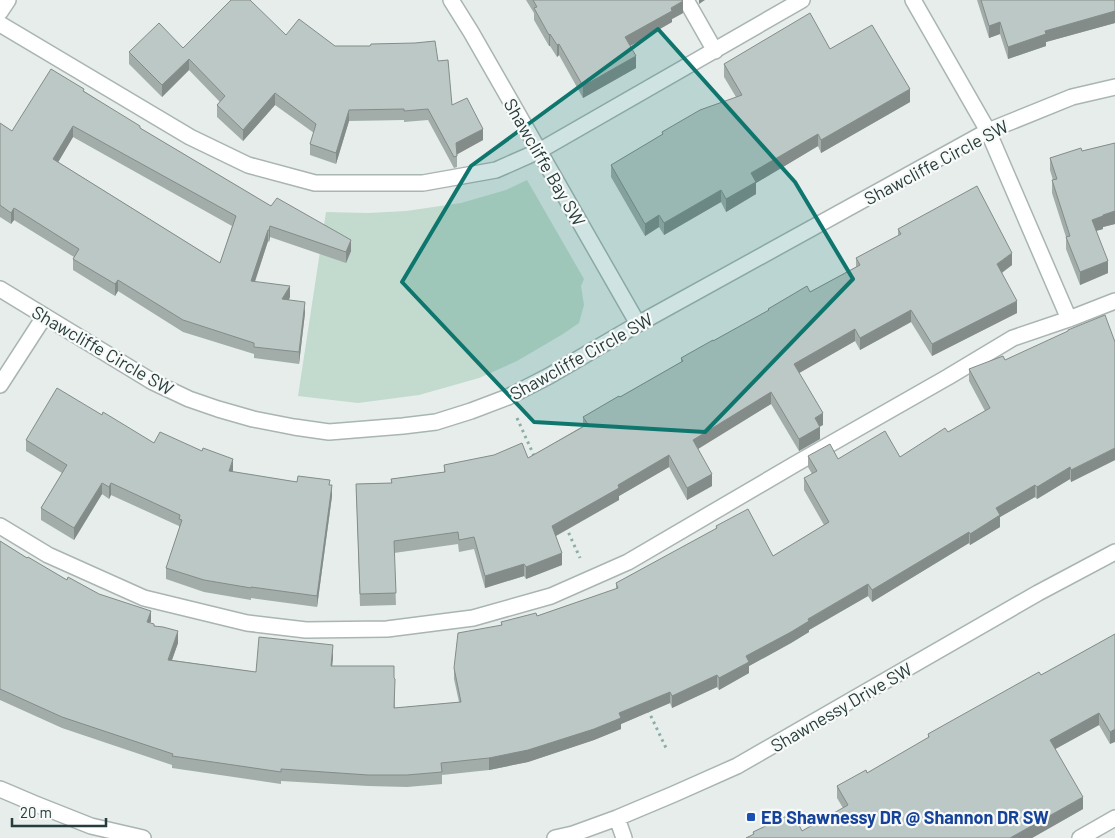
<svg xmlns="http://www.w3.org/2000/svg" width="1115" height="838" viewBox="0 0 1115 838" font-family="Barlow,sans-serif">
<style>
.green{fill:#c2dbce}
.lines{fill:none;stroke-linecap:round;stroke-linejoin:round}
.minor-casing{stroke:#a9b5b3;stroke-width:18}
.path{stroke:#8bada8;stroke-width:3;stroke-dasharray:2.5 4;stroke-linecap:butt}
.minor{stroke:#fff;stroke-width:15}
.wall{fill:#a2aca9;fill-rule:evenodd}
.shaded-wall{fill:#848c8a}
.building{fill:#bcc8c5;stroke:#848c8a;fill-rule:evenodd}
.marked{fill:#0f766e;fill-opacity:0.2;stroke:#0f766e;stroke-width:4;stroke-linejoin:round}
.transit-dot{fill:#1a4fb4;stroke:#f7faf9;stroke-width:2}
.labels{text-anchor:middle;dominant-baseline:central;stroke-width:4.5;stroke-linejoin:round;paint-order:stroke}
.street-label{font-size:18px;fill:#273d3b;stroke:#f7faf9}
.transit-label{font-size:18px;font-weight:bold;fill:#164399;stroke:#f7faf9;text-anchor:start}
</style>
<rect width="100%" height="100%" fill="#e6edeb"/>
<path class="green" d="M527 180 584 279 581 286 584 305 579 323 563 334 517 361 479 378 419 395 358 403 298 396 326 212 368 213 406 211 461 203 506 190Z"/>
<g class="lines">
<defs>
<path id="minor" d="M451 0 471 32 638 324
M686 0 715 51
M913 0 988 131 1069 319
M0 12 8 0
M0 24 190 137 248 165 315 183H423L496 170 539 151 802 0
M0 289 153 382 189 399 218 409 253 419 294 427 329 432 403 426 436 422 471 411 508 397 549 376 638 324 988 131 1072 97 1115 87
M0 385 44 317
M0 526 48 555 144 598 247 623 306 630 387 629 473 618 551 596 628 562 797 463 948 377 1013 338 1069 319 1115 301
M0 789 33 803 91 826 143 838
M617 818 624 838
M555 838 573 834 617 818 674 794 737 766 1038 593 1115 552
M1080 838 1115 818"/>
</defs>
<use href="#minor" class="minor-casing"/>
<path class="path" d="M517 418 535 458
M566 527 580 558
M648 710 667 750"/>
<use href="#minor" class="minor"/>
</g>
<path class="wall" d="M526 0H682L683 13 672 19V22L630 46 636 68 583 98 559 55 557 57 550 46H549L534 20V13Z
M977 0H1115V23L1046 42V46L1008 59 1000 34 989 38Z
M286 35 335 46 438 61 452 105 483 140 457 154V167L454 168 428 120 404 122V120L349 121 336 164 310 155V144L314 133 275 105 243 141 217 117V105L220 102 189 70 162 97 129 64V52L183 48Z
M830 49 910 102 821 153 818 146 756 183V194L726 212 721 202 664 235 659 227 645 236 611 177V165L662 135V132L736 97 724 77V64Z
M84 91 140 128 271 206 351 251 346 263 270 237 269 242 268 241 255 282 290 297 289 300 305 313 299 364 254 358V354L183 332 118 291 115 296 73 270V259L74 257 14 220 11 224 0 217V123L12 131ZM73 137 232 226 220 263 58 162Z
M1115 143V224L1103 227V229L1096 231 1108 273 1080 285 1066 249V237L1052 193V180H1053L1050 170V158L1082 151Z
M898 229 1012 265 1002 273 1017 313 932 356 911 322 860 350 855 341 799 373 823 425 820 426V439L799 451 771 404 698 449 712 486 687 500 669 467 619 496V500L556 536 562 565 526 579 524 576 485 588 474 549 459 552 458 544 394 553 396 605 360 606 356 484 391 483V479L444 472V465L528 458 583 426V417L620 397 681 362V358L713 341 768 311V309L810 292 856 267V258L898 236Z
M1115 342V460L1071 482 1070 479 1037 499 1035 497 1000 517V527L970 545 969 543 872 602 868 596 809 630V632L791 643 749 666V673L719 690 717 687 672 708 670 703 621 724V729L594 740 528 762 489 770 442 775V784L407 787 368 786 281 781V784L172 768V765L62 728 0 700V541L27 558 67 580 151 623 178 643 172 660 256 672 333 657 332 666 394 678 395 708 459 702 454 679V668L501 625V622L537 616 616 589V583L716 529V526L773 556 824 525 804 490V478L812 474 808 467V456L838 459 900 457 948 432 985 411 969 381V369L1005 360Z
M102 415 154 443 233 470 232 472 297 482 330 485 332 496 317 607 251 598V600L204 592 166 579V568L179 530V526L111 495 109 499 102 494 74 540 41 520V508L62 473 26 451V440Z
M1115 634 1110 744 1099 725 1055 749 1083 809 1032 838 753 834V832L802 831 843 808 837 798V786L867 773 928 738V734L1041 675Z"/>
<path class="shaded-wall" d="M699 0H705L699 4Z
M683 1V13L672 19V22L625 49V37Z
M1115 11V23L1046 42V46L1008 59V47L1045 31Z
M1000 22V34L989 38V26Z
M550 34V46H549V35Z
M559 44V55L557 57V45Z
M636 56V68L583 98V86Z
M189 59V70L162 97V85Z
M910 89V102L821 153V140Z
M275 93V105L243 141V130Z
M349 110V121L336 164V153Z
M73 126V137L53 171V159Z
M483 129V140L456 155V143Z
M818 134V146L756 183V194L726 212V199L751 173Z
M721 190V202L664 235V223Z
M14 208V220L11 224V213Z
M1115 211V224L1103 227V229L1092 232V220L1103 215Z
M659 215V227L645 236V224Z
M270 226V237L269 242V230Z
M268 230V241L251 293V281Z
M351 240V251L346 263V252Z
M1012 253V265L997 276V264Z
M1108 261V273L1080 285V272Z
M118 280V291L115 296V284Z
M290 286V297L282 311V299Z
M1017 301V313L932 356V344Z
M305 302V313L299 364V352Z
M911 310V322L860 350V338Z
M855 329V341L794 376V364Z
M771 392V404L693 452V440Z
M823 413V425L815 429V418Z
M820 427V439L799 451V439Z
M1115 448V460L1071 482V470Z
M669 455V467L619 496V500L552 538V526L618 485Z
M233 459V470L229 483V471Z
M1070 467V479L1037 499V487Z
M712 474V486L687 500V488Z
M102 483V494L74 540V528Z
M111 483V495L109 499V487Z
M332 485V496L317 607V596Z
M1035 485V497L1000 517V527L970 545V534L996 508Z
M969 532V543L872 602V590Z
M562 553V565L526 579V567Z
M524 564V576L485 588V576Z
M868 584V596L809 630V632L791 643 749 666V673L719 690V678L746 656Z
M151 611V622H147Z
M178 631V643L168 671V660Z
M333 645V657L331 678V666Z
M717 675V687L672 708V696Z
M670 692V703L621 724V729L594 740 528 762 489 770V758L619 713Z
M1099 713V725L1050 752V740Z
M1115 729V742L1110 744V732Z
M1083 797V809L1032 838H1010Z"/>
<path class="building" d="M231 0H250L286 35 299 19 335 46H370L371 44 415 43 435 41 438 61 448 60 452 105 467 98 483 129 456 143 457 156 454 157 428 109 404 111V109L349 110 336 153 310 144 316 124 275 93 243 130 217 105 225 96 189 59 162 85 129 52 159 23 183 48Z
M533 0H682L683 1 671 8 672 11 625 37 636 56 583 86 559 44 557 45 550 34 549 35 534 8 537 7Z
M981 0H1115V11L1045 31 1046 34 1008 47 1000 22 989 26Z
M810 13 830 49 872 25 910 89 821 140 818 134 751 173 756 182 726 199 721 190 664 223 659 215 645 224 611 165 663 134 662 132 700 110 742 95 724 64Z
M51 69 84 89 83 91 140 126V128L271 206 277 198 351 240 346 252 270 226 269 230H268L251 281 290 286 282 299 305 302 299 352 254 347V343L183 320 118 280 115 284 73 259 79 249 14 208 11 213 0 205V123L12 131ZM73 126 236 216 220 263 53 159Z
M1115 143V211L1103 215V216L1092 220 1108 261 1080 272 1066 237 1070 236 1052 180 1057 179 1050 158 1081 148 1082 151Z
M977 186 1012 253 997 264 1017 301 932 344 911 310 860 338 855 329 794 364 823 413 815 418 820 427 799 439 771 392 693 440 712 474 687 488 669 455 618 485 619 488 552 526 562 553 526 567 524 564 485 576 474 537 459 540 458 532 394 541 396 593 360 594 356 484 392 483 391 479 445 472 444 465 494 455 522 443 528 458 588 424 583 417 619 396 620 397 683 361 681 358 713 340V341L769 310 768 309 807 286 810 292 860 265 856 258 901 234 898 229Z
M1105 315 1115 342V448L1071 470 1070 467 1037 487 1035 485 996 508 1000 515 970 534 969 532 872 590 868 584 808 619 809 621 791 632 746 656 749 662 719 678 717 675 672 696 670 692 619 713 621 718 594 729 528 750 489 758 441 763 442 772 407 775H368L281 769V772L172 756 173 754 62 717 0 689V541L27 558 28 557 67 580 68 577 99 594 151 611 147 622 154 624V626L163 627 178 631 168 660 256 672 259 637 333 645 331 666H394V678L395 679 394 708 461 702 454 668 458 633 502 625 501 622 536 613 537 616 618 588 616 583 717 528 716 526 748 509 773 556 829 522 804 478 817 471 808 456 830 444 838 459 885 431 900 457 945 428 948 432 990 408 969 369 1003 356 1005 360 1068 331V330Z
M57 388 102 415 103 412 154 443 160 432 202 451 203 448 233 459 229 471 297 482 298 476 330 480 329 485H332L317 596 251 587V588L204 580 166 568 182 520 179 519 180 515 111 483 109 487 102 483 74 528 41 508 67 465 26 440Z
M1115 634V729L1110 732 1099 713 1050 740 1083 797 1010 838H746L754 834 753 832 793 813 802 831 848 805 837 786 866 770 867 773 929 737 928 734 1039 672 1041 675Z"/>
<path class="marked" d="M658 29 795 182 853 279 705 432 534 422 402 282 471 166Z"/>
<rect class="transit-dot" x="746" y="812" width="10" height="10" rx="2.5"/>
<g class="labels">
<g class="street-label">
<text transform="translate(545 162) rotate(60)">Shawcliffe Bay SW</text>
<text transform="translate(936 162) rotate(-28)">Shawcliffe Circle SW</text>
<text transform="translate(103 350) rotate(30)">Shawcliffe Circle SW</text>
<text transform="translate(581 356) rotate(-29)">Shawcliffe Circle SW</text>
<text transform="translate(841 707) rotate(-30)">Shawnessy Drive SW</text>
</g>
<g class="transit-label">
<text x="761" y="817">EB Shawnessy DR @ Shannon DR SW</text>
</g>
</g>
<path d="M12 818v8h94v-8" fill="none" stroke="#273d3b" stroke-width="2.5"/>
<text x="20" y="818" font-size="15" fill="#273d3b" stroke="#f7faf9" stroke-width="4" paint-order="stroke">20 m</text>
</svg>
